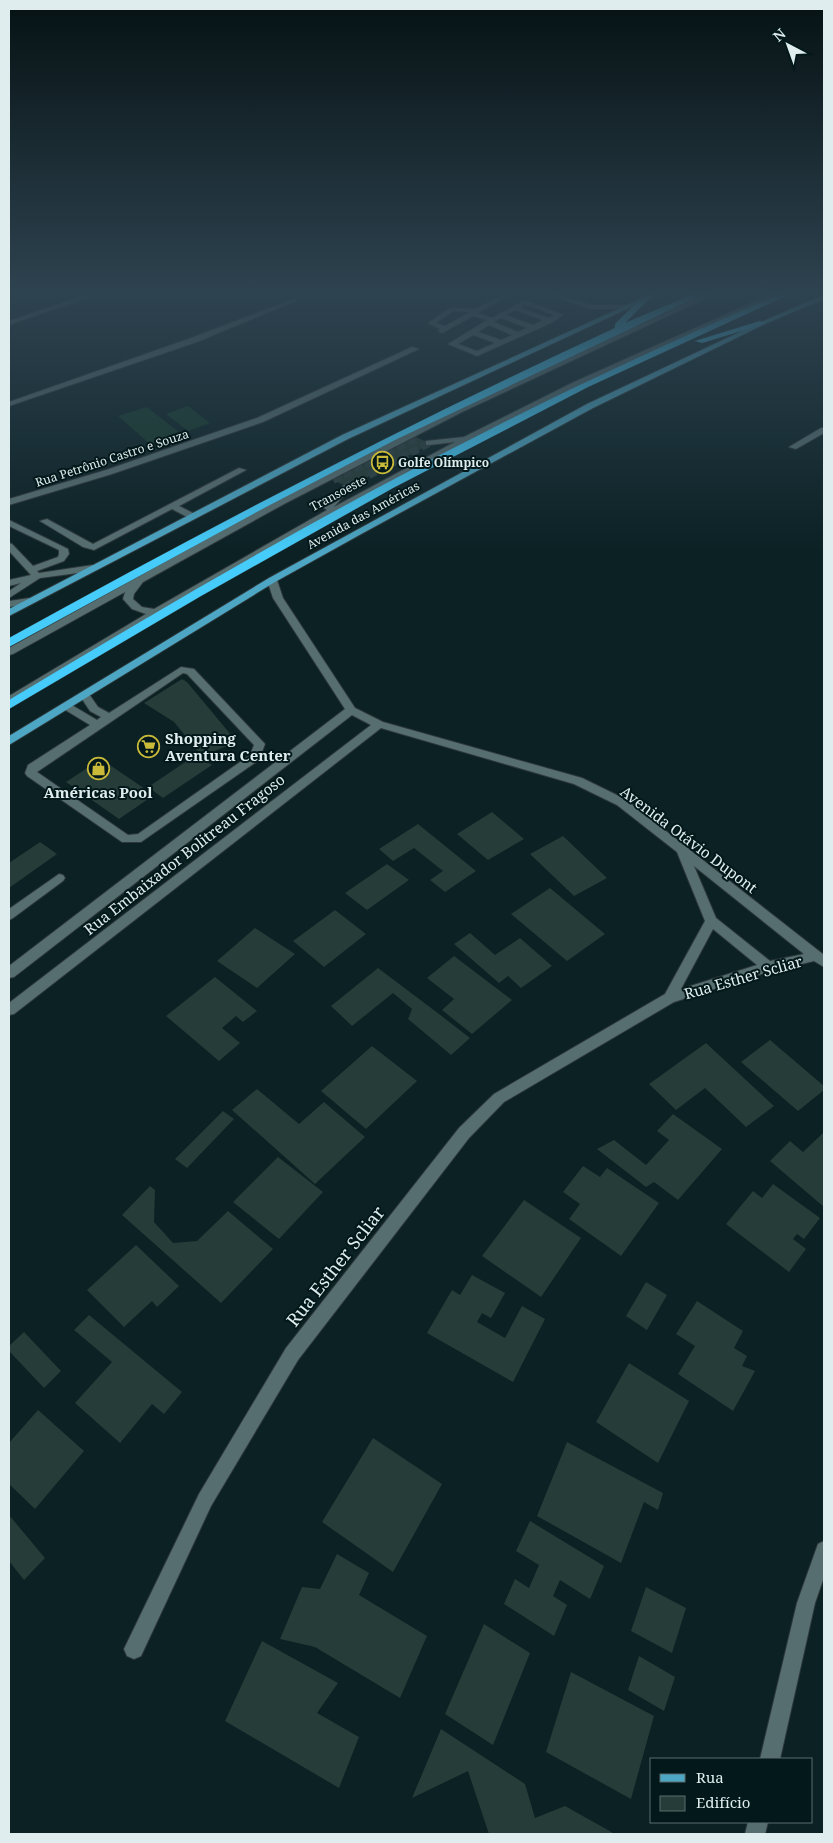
<svg xmlns="http://www.w3.org/2000/svg" width="833" height="1843" viewBox="0 0 833 1843" font-family="'Noto Serif',serif">
<style>
.green{fill:#15392b}
.building{fill:#263c38}
.lines{fill:none;stroke-linecap:round;stroke-linejoin:round}
.minor-tunnel-far1{stroke:#2b4042;stroke-width:8;stroke-dasharray:8 4;stroke-linecap:butt}
.minor-tunnel{stroke:#2b4042;stroke-width:9;stroke-dasharray:9 5;stroke-linecap:butt}
.minor-casing{stroke:#2d383a;stroke-width:2}
.major-casing{stroke:#2d383a;stroke-width:2}
.highway-casing{stroke:#2d383a;stroke-width:1}
.minor{fill:#576e71;fill-rule:evenodd}
.major{fill:#4ca6c4;fill-rule:evenodd}
.highway{fill:#45ccfb;fill-rule:evenodd}
.labels{text-anchor:middle;dominant-baseline:central;stroke-width:4;stroke-linejoin:round;paint-order:stroke}
.far-street-label{font-size:12px;fill:#dfedee;stroke:#03181a}
.far-poi-label{font-size:12px;font-weight:bold;fill:#dfedee;stroke:#03181a;text-anchor:start}
.poi-label{font-size:15px;font-weight:bold;fill:#dfedee;stroke:#03181a;text-anchor:start}
.street-label{font-size:15px;fill:#dfedee;stroke:#03181a}
.near-street-label{font-size:18px;fill:#dfedee;stroke:#03181a}
</style>
<rect width="100%" height="100%" fill="#0b2124"/>
<path class="green" d="M188 406 210 423 188 431 166 414Z
M147 407 181 434 150 444 118 416Z"/>
<path class="building" d="M416 437 431 444 348 487 333 480Z
M182 679 187 682 237 742 202 756 174 722 144 703Z
M196 755 212 765 163 798 148 787Z
M101 759 154 795 119 819 66 782Z
M492 812 524 839 488 860 457 834Z
M418 824 476 871 445 892 430 880 443 871 414 848 393 861 379 849Z
M563 836 607 878 574 896 530 854Z
M40 842 57 854 9 888V863Z
M387 864 409 880 367 910 345 893Z
M550 888 605 934 567 961 511 914Z
M335 910 366 934 324 967 293 941Z
M255 928 295 954 257 988 217 961Z
M470 933 495 955 520 938 552 966 521 988 508 976 499 983 454 944Z
M454 956 512 1000 472 1034 442 1010 454 999 427 978Z
M378 968 439 1014 470 1038 451 1055 408 1019 412 1009 393 993 352 1026 331 1006Z
M215 977 257 1011 243 1022 236 1016 222 1028 240 1043 219 1061 166 1016Z
M770 1040 824 1086V1090L798 1111 741 1062Z
M706 1043 774 1106 746 1127 705 1088 676 1110 649 1084Z
M372 1046 417 1081 366 1129 321 1091Z
M257 1089 299 1124 324 1102 365 1137 315 1184 232 1110Z
M223 1111 234 1119 187 1168 175 1159Z
M673 1114 722 1149 678 1200 654 1182 646 1187 597 1149 614 1140 646 1165 669 1140 657 1131Z
M824 1132V1207L770 1161 790 1141 803 1152Z
M278 1157 323 1192 279 1239 233 1202Z
M583 1166 600 1177 607 1168 659 1203 621 1256 569 1219 580 1204 563 1192Z
M773 1184 820 1218 804 1239 797 1234 793 1239 806 1249 789 1272 726 1224 753 1191 762 1198Z
M150 1186 155 1190 154 1222 173 1243 197 1241 228 1211 273 1249 221 1303 122 1215Z
M524 1200 581 1238 541 1297 482 1256Z
M136 1245 179 1286 157 1307 152 1301 124 1327 87 1290Z
M472 1275 505 1293 491 1318 482 1313 477 1322 505 1338 522 1306 545 1319 513 1382 427 1333 452 1290 460 1295Z
M646 1282 667 1295 647 1330 626 1316Z
M697 1301 743 1331 734 1348 747 1356 742 1366 755 1371 733 1411 678 1374 695 1346 676 1334Z
M89 1315 182 1392 164 1414 152 1404 120 1443 75 1403 112 1362 74 1330Z
M24 1332 61 1371 44 1388 9 1351V1346Z
M629 1363 689 1401 658 1463 596 1422Z
M38 1410 84 1451 35 1509 9 1484V1443Z
M373 1438 442 1484 393 1572 322 1522Z
M567 1442 663 1493 658 1510 644 1502 621 1563 537 1516Z
M9 1515 45 1558 24 1580 9 1561Z
M530 1521 604 1566 590 1599 560 1580 553 1596 567 1605 554 1636 504 1604 515 1579 529 1588 539 1565 516 1551Z
M337 1554 369 1573 359 1595 427 1636 400 1698 315 1647 280 1639 302 1587 320 1589Z
M646 1587 686 1608 672 1653 631 1631Z
M484 1624 530 1653 493 1745 445 1714Z
M262 1641 338 1683 317 1713 359 1737 339 1788 225 1721Z
M639 1656 675 1677 664 1711 628 1690Z
M571 1672 654 1716 631 1799 546 1752Z
M441 1729 525 1784 535 1818 565 1806 615 1834H489L468 1771 412 1798Z"/>
<g class="lines">
<path class="minor-tunnel-far1" d="M333 480 417 438
M358 481 429 443"/>
<path class="minor-tunnel" d="M347 487 361 480"/>
<defs>
<path id="minor" d="M86 295H95L9 325V321Z
M501 295H509L478 313 492 318 525 300 563 315 553 322 477 356 448 344 487 320 473 316 442 333 438 331 440 329 428 323 450 308 476 309ZM525 304 554 315 549 318 520 308ZM515 310 543 320 533 325 506 315ZM453 311 470 312 445 326 436 323ZM501 318 527 328 518 332 494 322ZM489 325 512 335 501 340 478 332ZM473 335 495 343 477 351 458 344Z
M550 295H559L591 305H626L629 307 626 309H590Z
M705 295H713L462 412 284 504 143 582 134 594 133 599 142 607 154 609 327 510 324 508 344 485 351 487 334 507 455 442 429 445H426V441L464 437 574 382 769 295H777L579 386 387 485 198 591 9 703V696L146 614 132 609 123 599 125 592 13 654 9 655V648L278 500 456 408Z
M293 299 298 300 197 342 9 406V402L191 338Z
M412 347 419 349 263 422 112 474 9 505V499L106 470 257 418Z
M821 428H824V433L796 449 789 447Z
M239 468 246 470 179 506 195 514V518H189L172 509 94 550 83 547 40 521 47 519 93 544Z
M9 520 68 549 69 554 64 561 37 571 39 573 93 565 98 568 93 571 40 578 9 598V591L21 583 9 586V580L31 575 9 551V543L12 544 33 566 58 557 59 554V550L9 526Z
M272 577 277 580 283 598 355 708 383 722 582 778 625 799 824 955V967L814 961 768 972 674 1002 504 1102 469 1138 298 1360 211 1506 141 1656 134 1659 127 1656 124 1649 199 1494 286 1348 459 1128 494 1094 665 994 705 921 677 852 617 805 574 784 381 728 14 1014 9 1015V1003L371 725 352 715 14 977 9 978V966L345 709 273 598 267 580ZM694 866 804 954 770 961 716 918ZM713 929 757 965 681 989Z
M30 598 35 601 33 603 9 607V601Z
M181 667 194 669 265 744 259 760 141 842H122L27 776 25 773 28 765 90 725 62 708V704H70L97 720 101 717 90 711 80 696 81 694H89L98 707 109 713ZM183 673 187 674 254 745 250 755 138 834 128 835 37 772Z
M59 874 63 875 65 878 63 881 13 918 9 920V909Z
M824 1541V1577L815 1603 780 1759H760L797 1603 818 1544Z
M748 1822H768L765 1834H745Z"/>
<path id="major" d="M649 295H657L348 439 9 616V609L342 435Z
M824 295V299L765 324 593 408 363 533 275 582 9 745V736L269 578 587 404 761 322Z"/>
<path id="highway" d="M691 295H702L397 439 268 506 9 647V638C208 528 409 423 615 328V324L642 297 649 299 625 323Z
M778 295H788L588 387 393 488 201 596 9 709V700C165 606 322 514 485 432 581 383 679 338 778 295Z
M760 321 767 323 702 343 695 341Z"/>
</defs>
<use href="#minor" class="minor-casing"/>
<use href="#major" class="major-casing"/>
<use href="#highway" class="highway-casing"/>
<use href="#minor" class="minor"/>
<use href="#major" class="major"/>
<use href="#highway" class="highway"/>
</g>
<linearGradient id="sky" x2="0" y2="1"><stop stop-color="#061214"/><stop offset="0.53" stop-color="#2e4350"/><stop offset="1" stop-color="#2e4350" stop-opacity="0"/></linearGradient>
<rect width="833" height="553" fill="url(#sky)"/>
<defs>
<symbol id="bus-ring" viewBox="-11 -11 22 22"><circle r="9.5" fill="#03181a" stroke="#c9ba3a" stroke-width="1.5"/><path d="M-5-6H5V4H4V6H2V4H-2V6H-4V4H-5ZM-3.5-4V0h7V-4ZM-3.5 1.2v1.5H-2V1.2ZM2 1.2v1.5H3.5V1.2Z" fill="#c9ba3a"/></symbol>
<symbol id="supermarket-ring" viewBox="-11 -11 22 22"><circle r="9.5" fill="#03181a" stroke="#c9ba3a" stroke-width="1.5"/><path d="M-6-5.5h2.5l.6 2H6L4.5 2H-2.5L-4.4-4H-6ZM-1.5 3.2a1.3 1.3 0 1 0 .1 0ZM3 3.2a1.3 1.3 0 1 0 .1 0Z" fill="#c9ba3a"/></symbol>
<symbol id="shop-ring" viewBox="-11 -11 22 22"><circle r="9.5" fill="#03181a" stroke="#c9ba3a" stroke-width="1.5"/><path d="M-5-2.5h2.3a2.7 3.5 0 0 1 5.4 0H5L5.5 6h-11ZM-1.5-2.5h3a1.5 2.3 0 0 0-3 0Z" fill="#c9ba3a"/></symbol>
</defs>
<g fill-rule="evenodd">
<use href="#bus-ring" x="370" y="450" width="25" height="25"/>
<use href="#supermarket-ring" x="136" y="734" width="25" height="25"/>
<use href="#shop-ring" x="86" y="756" width="25" height="25"/>
</g>
<g class="labels">
<g class="far-street-label">
<text transform="translate(112 458) rotate(-18)">Rua Petrônio Castro e Souza</text>
<text transform="translate(338 493) rotate(-28)">Transoeste</text>
<text transform="translate(363 515) rotate(-29)">Avenida das Américas</text>
</g>
<g class="far-poi-label">
<text x="398" y="462">Golfe Olímpico</text>
</g>
<g class="poi-label">
<text x="165" y="738">Shopping<tspan x="165" dy="17">Aventura Center</tspan></text>
<text x="98" y="792" text-anchor="middle">Américas Pool</text>
</g>
<g class="street-label">
<text transform="translate(689 839) rotate(37)">Avenida Otávio Dupont</text>
<text transform="translate(184 854) rotate(-38)">Rua Embaixador Bolitreau Fragoso</text>
<text transform="translate(743 977) rotate(-16)">Rua Esther Scliar</text>
</g>
<g class="near-street-label">
<text transform="translate(335 1266) rotate(-52)">Rua Esther Scliar</text>
</g>
</g>
<rect width="833" height="1843" fill="none" stroke="#dfedee" stroke-width="20"/>
<rect x="650" y="1758" width="162" height="65" fill="#03181a" stroke="#5b6d6f"/>
<rect x="660" y="1774" width="25" height="8" fill="#4ca6c4" stroke="#5b6d6f"/>
<text x="696" y="1783" font-size="15" fill="#dfedee">Rua</text>
<rect x="660" y="1796" width="25" height="15" fill="#263c38" stroke="#5b6d6f"/>
<text x="696" y="1808" font-size="15" fill="#dfedee">Edifício</text>
<g transform="translate(788 45) rotate(319)" stroke="#03181a" stroke-width="4" paint-order="stroke">
<path d="M0-4L9 19L0 12L-9 19Z" fill="#dfedee"/>
<text y="-8" font-size="14" font-weight="bold" text-anchor="middle" fill="#dfedee">N</text>
</g>
</svg>
